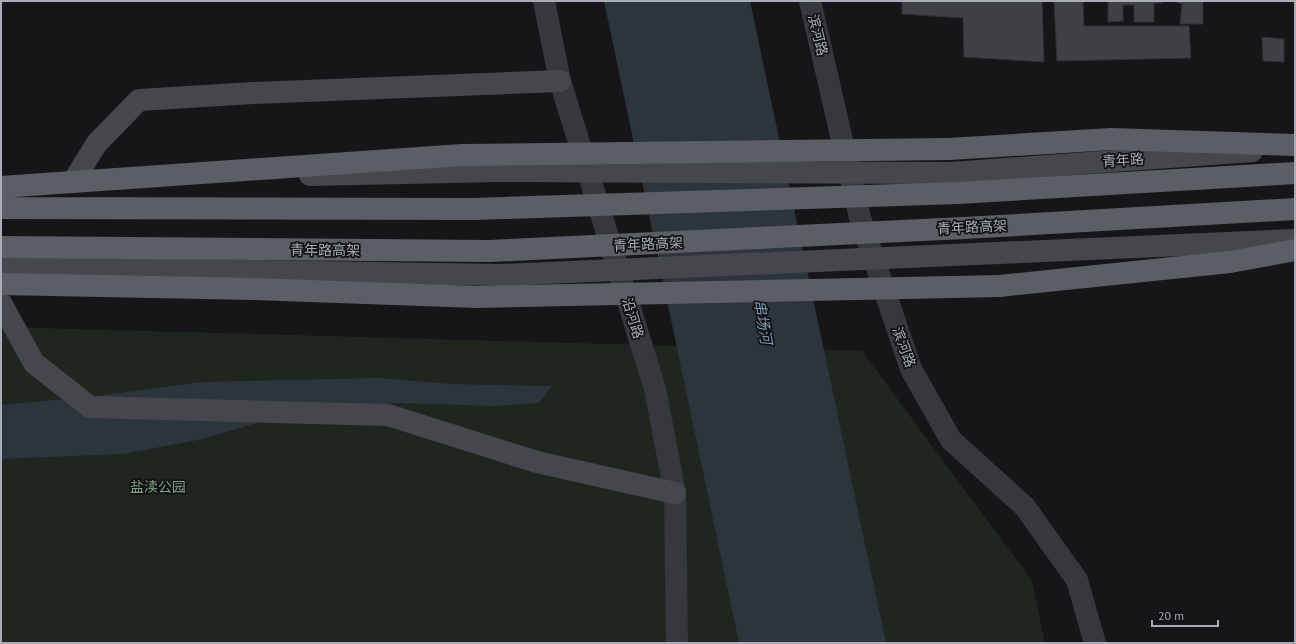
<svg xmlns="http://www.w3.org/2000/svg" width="1296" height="644" viewBox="0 0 1296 644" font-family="'PT Sans','Noto Sans SC',sans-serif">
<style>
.green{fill:#1e261f}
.water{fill:#2c353c}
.building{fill:#404145;stroke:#303034}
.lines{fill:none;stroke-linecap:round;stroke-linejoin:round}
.minor{stroke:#37383d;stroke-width:22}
.tertiary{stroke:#37383d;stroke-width:22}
.secondary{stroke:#45474d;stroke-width:22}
.trunk{stroke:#5b5e65;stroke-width:22}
.secondary-bridge{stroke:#45474d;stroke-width:22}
.trunk-bridge{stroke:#5b5e65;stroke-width:22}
.labels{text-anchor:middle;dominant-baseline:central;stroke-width:3.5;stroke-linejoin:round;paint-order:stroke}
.street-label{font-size:14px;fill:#a8adb8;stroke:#111113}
.park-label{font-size:14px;fill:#7fa381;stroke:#111113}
.water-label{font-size:15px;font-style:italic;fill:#7f9bb3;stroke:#111113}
</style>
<rect width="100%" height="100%" fill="#161618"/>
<path class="green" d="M1 327 862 351 1032 581 1045 643H1Z"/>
<path class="water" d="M604 1H750L886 643H739Z
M379 378 451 384 552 386 539 403 493 406 400 403 294 412 203 439 123 454 1 459V405L97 396 203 382Z"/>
<path class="building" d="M902 1H1042L1044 62 964 57 963 18 902 14Z
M1054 1H1083L1084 26H1189L1191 58 1057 61Z
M1108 1H1163L1162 3H1154V22H1134V5H1123V21L1108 22Z
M1173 1H1203V24H1180L1182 4Z
M1262 37 1284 39V62L1263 61Z"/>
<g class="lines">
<path class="minor" d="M675 493 677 643"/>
<path class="tertiary" d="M544 1 560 81 655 389 675 493
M810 1 860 218 911 369 951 440 1025 507 1077 580 1095 643"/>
<path class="secondary" d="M951 173 1252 151
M310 175 497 171
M74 180 97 143 139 100 253 93 560 81
M975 254 1295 240
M1 267 500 275
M1 303 34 363 90 407 388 415 537 462 675 493"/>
<path class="trunk" d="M949 149 1111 139 1295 145
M958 193 1295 173
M964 228 1295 209
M999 286 1230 262 1295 250"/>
<path class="secondary-bridge" d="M497 171 951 173
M500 275 975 254"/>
<path class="trunk-bridge" d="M1 187 462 155 949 149
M1 208 474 209 958 193
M1 247 490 251 964 228
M1 284 253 289 477 297 999 286"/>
</g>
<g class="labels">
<g class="street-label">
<text transform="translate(818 35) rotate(76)">滨河路</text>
<text transform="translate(1123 160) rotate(-4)">青年路</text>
<text transform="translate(972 227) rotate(-3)">青年路高架</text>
<text transform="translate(648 244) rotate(-3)">青年路高架</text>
<text transform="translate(325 250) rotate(1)">青年路高架</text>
<text transform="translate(633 318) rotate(73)">沿河路</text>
<text transform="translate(904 347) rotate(70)">滨河路</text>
</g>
<g class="park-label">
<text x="158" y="487">盐渎公园</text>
</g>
<g class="water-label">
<text transform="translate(763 322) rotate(80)">串场河</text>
</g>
</g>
<rect width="1296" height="644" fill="none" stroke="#a8adb8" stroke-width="4"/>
<path d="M1152 620v6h66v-6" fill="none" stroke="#a8adb8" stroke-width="2"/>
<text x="1158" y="620" font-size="12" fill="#a8adb8" stroke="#111113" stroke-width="3" paint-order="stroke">20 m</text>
</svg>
